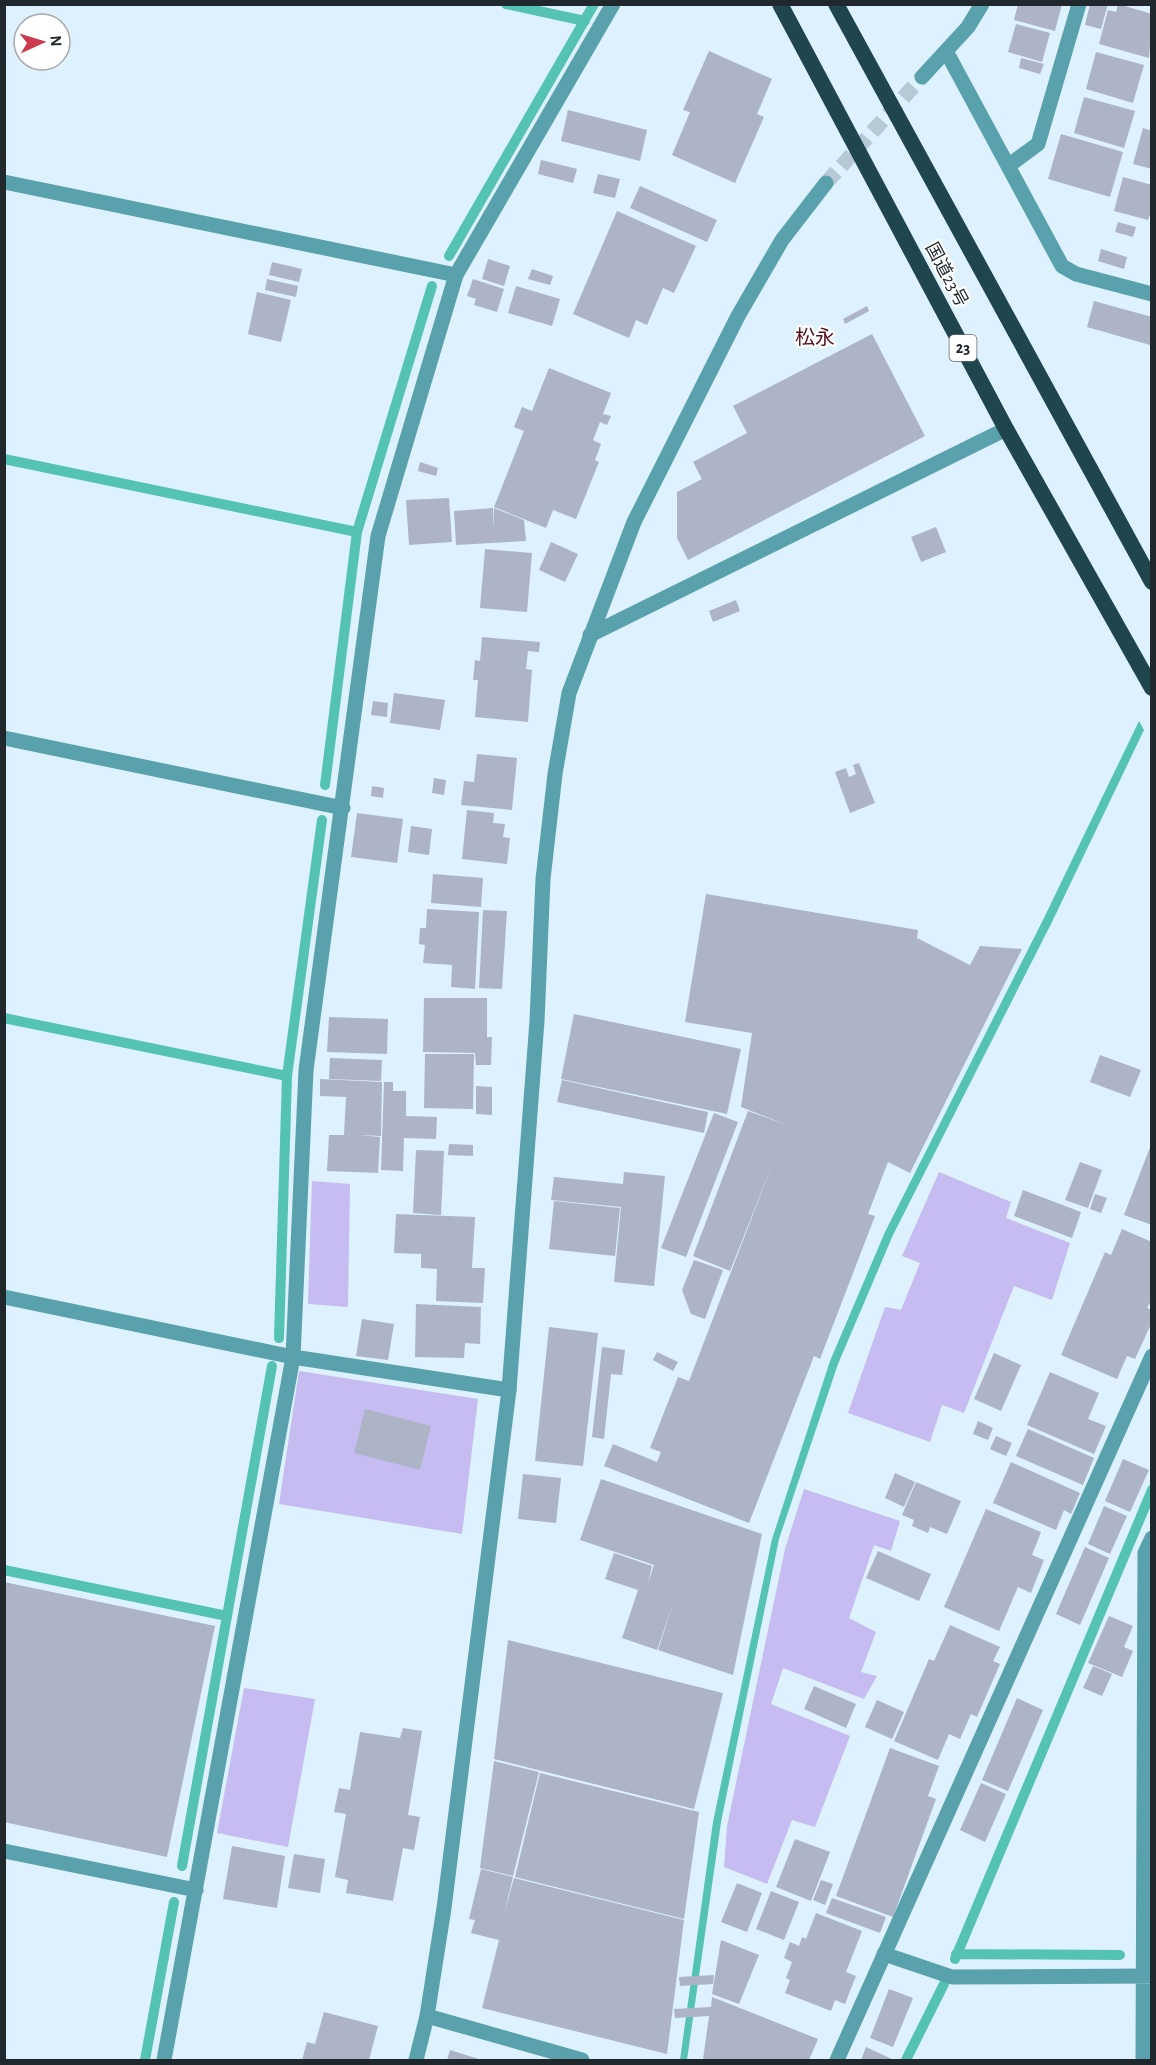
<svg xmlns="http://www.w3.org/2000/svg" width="1156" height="2065" viewBox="0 0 1156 2065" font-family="'Alegreya Sans','Noto Sans JP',sans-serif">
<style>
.green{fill:#c6bcf1}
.water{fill:#54c3b3}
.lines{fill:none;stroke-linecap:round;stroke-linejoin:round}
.stream{stroke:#54c3b3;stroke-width:10}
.building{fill:#acb4c6}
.tertiary-tunnel{stroke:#b7c9d5;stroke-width:15;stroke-dasharray:15 8;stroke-linecap:butt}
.minor{stroke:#59a1ad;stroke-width:15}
.tertiary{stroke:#59a1ad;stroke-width:15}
.trunk{stroke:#20464d;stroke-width:16}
.labels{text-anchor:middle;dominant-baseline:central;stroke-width:4.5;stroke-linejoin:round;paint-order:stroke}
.shield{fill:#fff;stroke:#64686c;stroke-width:1.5}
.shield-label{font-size:16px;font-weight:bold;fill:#21282d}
.street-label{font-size:18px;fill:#21282d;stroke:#fff}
.neighbourhood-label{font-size:20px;fill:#57121c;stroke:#fff}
</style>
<rect width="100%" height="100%" fill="#ddf1ff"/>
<path class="green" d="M939 1172 1011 1202 1006 1218 1070 1243 1052 1300 1014 1286 964 1413 942 1405 930 1442 848 1413 885 1307 901 1310 920 1263 902 1256Z
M312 1181 350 1184 348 1307 308 1304Z
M299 1371 478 1399 462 1534 279 1504Z
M804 1489 900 1521 891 1551 874 1545 849 1618 876 1632 861 1672 877 1676 864 1699 783 1668 771 1704 850 1736 815 1827 792 1820 767 1884 724 1867 727 1826 785 1549Z
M244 1688 315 1699 288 1847 217 1833Z"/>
<path class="water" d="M1139 721 1144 730 1052 922 893 1235 838 1364 779 1539 721 1822 687 2060H680L713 1822 772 1539 830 1361 885 1232 1043 920Z"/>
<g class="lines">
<path class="stream" d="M506 4 585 21
M449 256 594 4
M4 459 357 532
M325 785 357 532 432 286
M4 1018 287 1076
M279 1338 287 1076 322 820
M4 1570 227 1616
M182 1866 272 1366
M956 1954 1120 1955
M955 1959 1152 1490
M145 2060 174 1902
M906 2060 944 1984"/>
</g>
<path class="building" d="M1018 4H1062L1055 31 1014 20Z
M1090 4H1108L1101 29 1085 25Z
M1118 4 1152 14 1149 58 1099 44 1108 10 1116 12Z
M1016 24 1050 33 1042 62 1008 52Z
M709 51 772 79 757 114 764 117 735 183 672 155 690 112 683 110Z
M1096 52 1144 65 1133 103 1086 89Z
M1021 58 1044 64 1040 74 1019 68Z
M1084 97 1135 111 1124 148 1074 133Z
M568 110 647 130 640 161 561 141Z
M1143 128 1152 131V169L1133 164Z
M1061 134 1123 152 1110 197 1048 179Z
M541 160 577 169 573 183 538 174Z
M598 174 620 179 615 198 593 193Z
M1123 177 1152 185V209L1148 220 1114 211Z
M640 186 717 220 707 242 630 208Z
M617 211 696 246 674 293 663 288 647 325 636 320 629 338 573 314Z
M1118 222 1136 227 1133 237 1115 232Z
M1101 249 1127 257 1124 269 1098 261Z
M488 259 510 266 504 286 482 279Z
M272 262 302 269 299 282 269 275Z
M532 269 553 276 550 285 528 279Z
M267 279 298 286 296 297 265 290Z
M473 279 504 289 497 312 474 305 476 299 467 296Z
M516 286 560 299 552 326 508 313Z
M257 292 291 300 281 342 248 334Z
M1094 301 1152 317 1150 345 1087 327Z
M867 306 869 311 845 324 843 319Z
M872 334 925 436 688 560 677 538V492L702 479 693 462 747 433 733 406Z
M549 368 611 393 603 414 611 416 607 425 600 422 593 440 601 444 595 460 599 462 576 519 553 510 546 528 494 507 524 431 514 427 522 407 532 411Z
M420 462 438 468 436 476 418 471Z
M449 498 452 542 409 545 406 500Z
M493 508 494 528V508L524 520 526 541 456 545 454 511Z
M936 527 946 552 921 562 911 537Z
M551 542 578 554 565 582 539 570Z
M485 549 532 553 527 612 480 608Z
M736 600 740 611 713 622 709 611Z
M482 637 540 642 539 652 528 651 526 669 532 670 528 722 475 717 478 680H473L475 660 480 661Z
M394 693 445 700 440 730 390 723Z
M373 701 388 703 387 717 371 715Z
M477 754 517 758 512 810 461 805 464 781 474 782Z
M859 763 875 803 850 813 835 772 846 768 849 777 856 774 853 765Z
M434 778 446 780 444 795 432 793Z
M372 786 384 788 383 798 371 796Z
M467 810 494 813 493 823 505 824 503 837 510 838 507 864 462 859Z
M357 813 403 819 397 863 351 857Z
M411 826 432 829 429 855 408 852Z
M433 874 483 878 481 907 431 903Z
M706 894 918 930 917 938 970 965 980 946 1022 949 910 1173 888 1162 868 1214 875 1216 820 1359 814 1356 749 1523 604 1466 613 1444 657 1462 661 1452 650 1448 678 1377 689 1381 774 1160 730 1271 693 1256 748 1111 790 1126 741 1107 752 1033 685 1022Z
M427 909 479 912 475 989 451 987 452 965 423 963 425 945 419 944 420 928H426Z
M483 910 507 911 502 989 479 988Z
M424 998H487V1037H492L491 1065H476L475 1053 423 1052Z
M574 1014 741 1049 727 1114 561 1079Z
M329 1017 388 1019 387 1054 327 1052Z
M425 1054H474L473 1109 424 1108Z
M1100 1055 1141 1070 1130 1097 1090 1082Z
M330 1058 382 1060 381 1081 329 1079Z
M320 1079 382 1082 381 1136 359 1135 380 1137 378 1173 327 1171 329 1135H344L346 1097 320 1096Z
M562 1080 708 1112 704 1133 557 1102Z
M384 1082H393V1091H406V1116L437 1117 436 1139 404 1138 403 1171 381 1170Z
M476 1086 492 1087V1115L476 1114Z
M714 1113 738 1122 686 1257 661 1248Z
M1152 1142V1225L1124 1215Z
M449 1144 473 1145V1156L448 1155Z
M416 1150 444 1151 441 1215 413 1213Z
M1080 1162 1102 1170 1088 1208 1065 1200Z
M624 1172 665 1176 654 1286 614 1282 621 1207 551 1200 554 1177 623 1184Z
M1023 1190 1081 1212 1072 1238 1014 1216Z
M1095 1194 1107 1198 1101 1213 1090 1209Z
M554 1201 620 1208 615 1256 549 1249Z
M396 1214 475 1217 472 1268H485L483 1303 436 1301 437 1269 421 1268V1254L394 1253Z
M1122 1229 1152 1242V1299L1147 1308 1152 1310V1322L1135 1359 1127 1356 1117 1379 1061 1355 1105 1252 1111 1255Z
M694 1260 723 1270 705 1319 691 1314 682 1290Z
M416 1304 481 1307 480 1344 465 1343 464 1358 415 1357Z
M362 1319 394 1324 388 1360 356 1356Z
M549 1327 598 1333 583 1466 535 1461Z
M602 1347 625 1350 622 1375 611 1374 604 1439 592 1437Z
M657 1352 678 1362 673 1371 653 1360Z
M994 1353 1021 1365 1001 1411 974 1399Z
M1050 1372 1099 1393 1088 1419 1106 1426 1094 1454 1027 1425Z
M365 1409 431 1426 420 1470 354 1453Z
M978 1421 993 1428 988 1440 973 1434Z
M1028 1429 1094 1458 1083 1485 1016 1456Z
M996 1436 1012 1443 1006 1456 990 1449Z
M1123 1459 1149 1470 1130 1512 1105 1501Z
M1011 1462 1080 1493 1071 1514 1064 1510 1056 1530 993 1503Z
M895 1473 915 1482 904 1507 885 1498Z
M523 1474 561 1478 556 1523 518 1519Z
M601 1479 762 1534 733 1675 658 1650 674 1601 657 1650 622 1638 638 1590 605 1579 614 1553 652 1566 648 1583 654 1565 580 1540Z
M916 1482 961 1501 947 1534 930 1527 928 1533 912 1526 914 1520 902 1515Z
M1104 1506 1127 1516 1110 1554 1088 1544Z
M986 1509 1041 1532 1032 1555 1044 1560 1031 1593 1018 1587 999 1631 944 1607Z
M1085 1547 1109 1558 1080 1625 1056 1614Z
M878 1551 931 1574 919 1601 866 1578Z
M4 1582 215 1626 167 1857 4 1822Z
M1109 1616 1133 1626 1124 1647 1133 1651 1122 1677 1088 1663Z
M950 1625 1000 1647 993 1661 1000 1664 977 1717 971 1714 960 1739 949 1734 938 1760 894 1741 929 1659 934 1661Z
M508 1640 723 1693 694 1809 494 1759Z
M1093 1666 1112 1674 1102 1696 1083 1688Z
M814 1686 856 1704 846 1728 804 1709Z
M1017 1698 1043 1710 1008 1791 982 1780Z
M877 1700 904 1712 892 1739 865 1727Z
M403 1728 422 1731 408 1815 420 1817 414 1850 403 1848 393 1901 346 1893 348 1880 335 1877 346 1814 334 1812 339 1788 350 1790 360 1732 400 1738Z
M890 1748 939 1766 928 1796 936 1799 893 1917 836 1896Z
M494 1761 539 1772 513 1876 480 1868Z
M540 1773 699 1812 684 1919 515 1877Z
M981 1783 1006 1794 985 1842 960 1830Z
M795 1839 830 1852 811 1901 776 1887Z
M232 1846 285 1856 277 1908 223 1899Z
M294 1854 325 1859 320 1893 288 1888Z
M481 1869 513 1877 504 1914 514 1878 684 1920 667 2054 482 2008 499 1940 471 1933 475 1920 469 1919Z
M821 1880 833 1884 825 1905 813 1900Z
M737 1883 762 1893 747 1932 721 1922Z
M771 1891 799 1902 784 1940 756 1929Z
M832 1898 886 1917 880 1933 826 1913Z
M816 1913 862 1931 846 1972 856 1976 845 2004 835 2000 831 2011 785 1993 790 1980 786 1978 792 1962 784 1958 790 1942 799 1946 802 1937 806 1939Z
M721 1940 759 1955 739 2004 712 1994Z
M714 1975 713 1984 680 1986 679 1977Z
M889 1989 913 1998 893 2047 870 2038Z
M712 1997 818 2039 809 2060H703L709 2016 675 2018 674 2009 711 2007Z
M324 2012 378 2026 369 2060H302L307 2042 315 2044Z
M866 2047 892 2059 891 2060H861Z
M450 2050 482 2060H447Z"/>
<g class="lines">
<path class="tertiary-tunnel" d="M826 183 922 77"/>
<path class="minor" d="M946 51 1062 266 1076 274 1152 294
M1008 166 1038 144 1079 4
M4 182 456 275
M590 635 1006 429
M4 738 343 808
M4 1297 293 1357 509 1390
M4 1851 196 1890
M884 1954 952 1977 1152 1976
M427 2016 582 2060
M164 2060 293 1357 306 1070 378 536 456 275 613 4
M837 2060 1152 1356
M1143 2060 1145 1553 1152 1538"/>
<path class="tertiary" d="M922 77 968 27 982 4
M416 2060 427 2016 444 1908 509 1390 537 1021 543 879 555 774 569 693 634 522 738 316 782 240 826 183"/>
<path class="trunk" d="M780 4 1006 429 1152 688
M836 4 1152 582"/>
</g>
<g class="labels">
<rect class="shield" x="949.5" y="335" width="27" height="26" rx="4.5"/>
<g class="shield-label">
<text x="963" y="348">23</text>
</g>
<g class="street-label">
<text transform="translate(946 275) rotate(62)">国道23号</text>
</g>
<g class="neighbourhood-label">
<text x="815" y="338">松永</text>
</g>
</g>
<rect width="1156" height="2065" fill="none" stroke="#21282d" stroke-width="12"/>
<g transform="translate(42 42) rotate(86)"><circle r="28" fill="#ffffff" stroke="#a6a9ab" stroke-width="1.5"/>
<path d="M0-4.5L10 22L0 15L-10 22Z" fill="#cb3a4e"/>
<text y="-9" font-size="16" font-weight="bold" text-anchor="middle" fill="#21282d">N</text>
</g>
</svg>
